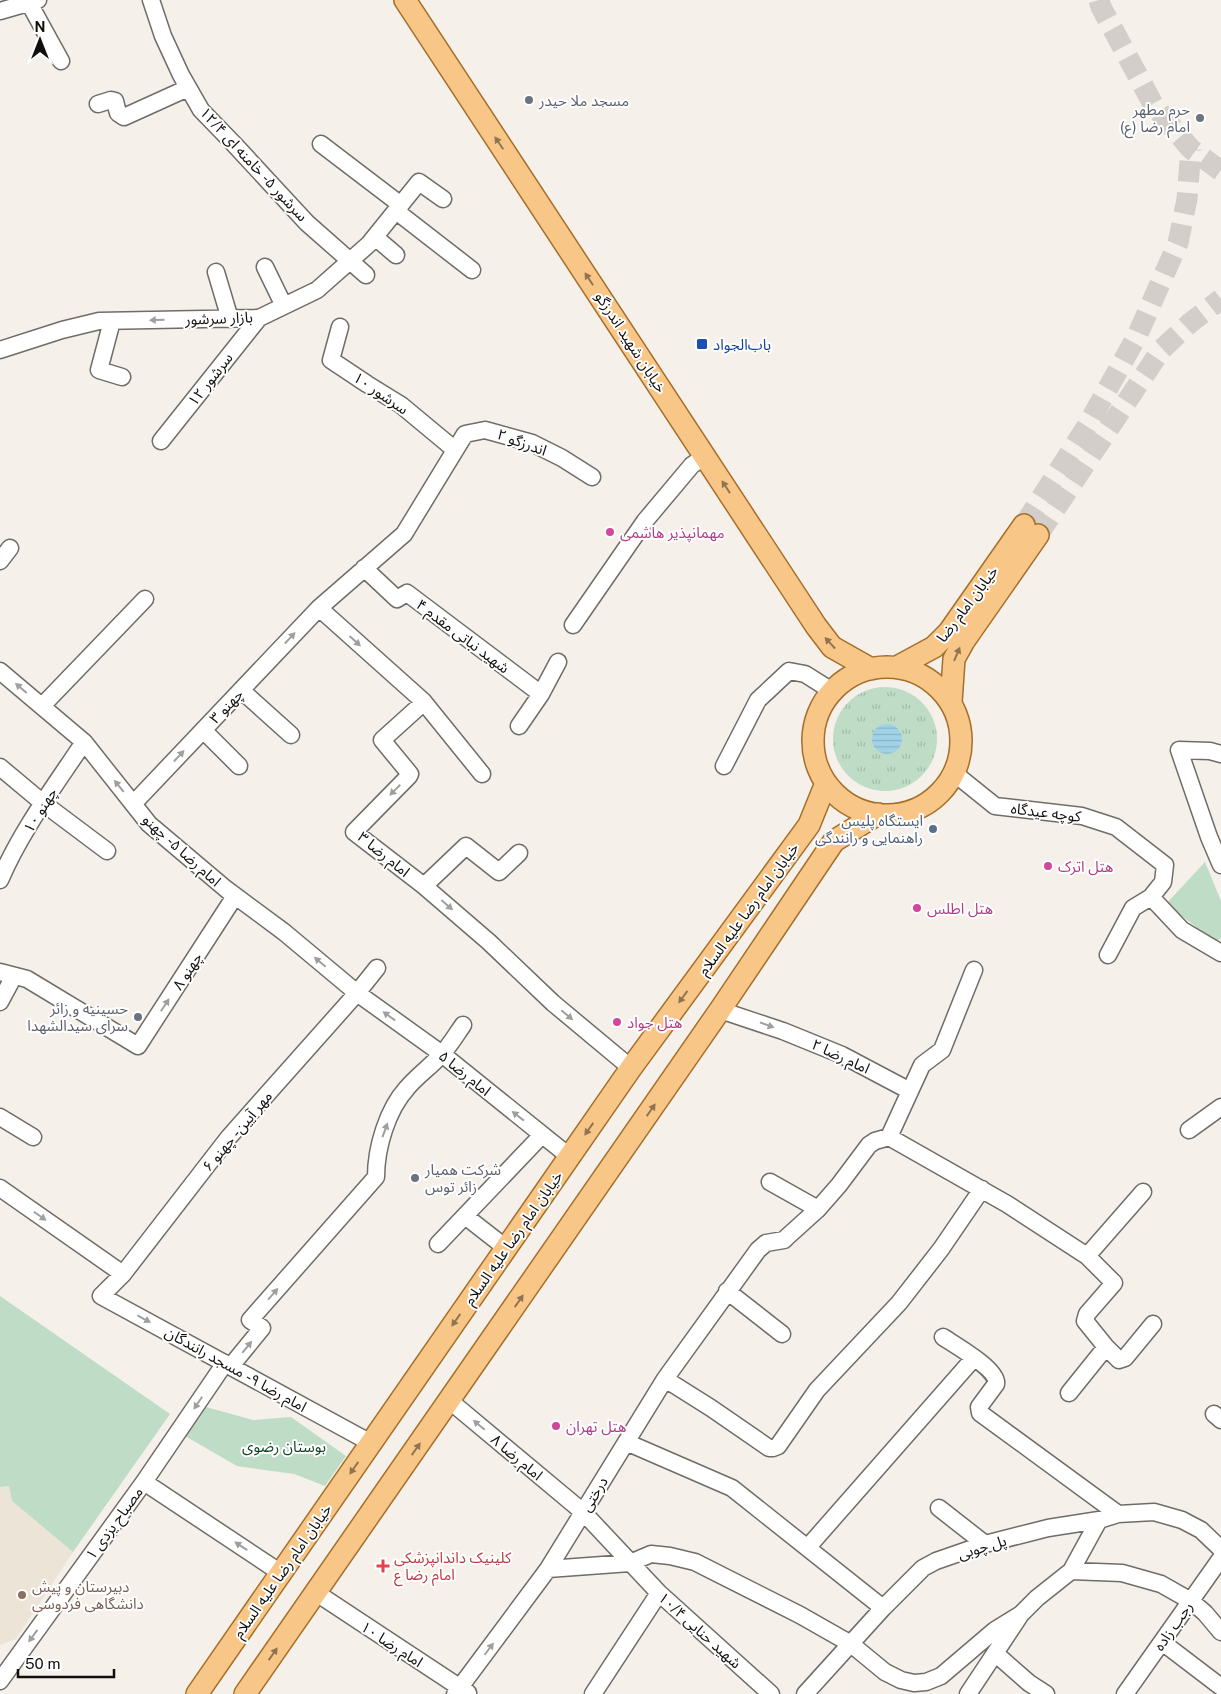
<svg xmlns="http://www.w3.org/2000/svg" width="1221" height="1694" viewBox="0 0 1221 1694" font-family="'Public Sans','Noto Sans Arabic',sans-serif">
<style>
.built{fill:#ede4d8}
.grass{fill:url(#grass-tufts)}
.green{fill:#bfdcc7}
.water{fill:url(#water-rules)}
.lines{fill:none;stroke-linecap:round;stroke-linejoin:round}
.major-tunnel{stroke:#d3cec9;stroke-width:21;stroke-dasharray:21 11;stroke-linecap:butt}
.minor-casing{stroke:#706c67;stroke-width:19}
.major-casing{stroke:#a46f2a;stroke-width:24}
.minor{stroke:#fff;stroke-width:16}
.major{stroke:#f8c788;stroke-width:21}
.oneway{fill:#907451}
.oneway2{fill:#9f9f9e}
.worship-dot{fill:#6b7280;stroke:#fff;stroke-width:2}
.transit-dot{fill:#1a4fb4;stroke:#fff;stroke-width:2}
.hotel-dot{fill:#d1479c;stroke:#fff;stroke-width:2}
.service-dot{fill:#5c6f8a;stroke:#fff;stroke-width:2}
.health-dot{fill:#e0444e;stroke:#fff;stroke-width:2}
.education-dot{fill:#8d6e63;stroke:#fff;stroke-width:2}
.labels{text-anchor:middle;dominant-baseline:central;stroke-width:4;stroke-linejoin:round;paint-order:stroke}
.worship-label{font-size:15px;fill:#5b616d;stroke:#fff;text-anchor:start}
.street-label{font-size:15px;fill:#100f0d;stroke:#fff}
.transit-label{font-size:15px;fill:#164399;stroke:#fff;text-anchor:start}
.hotel-label{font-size:15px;fill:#b23c85;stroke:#fff;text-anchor:start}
.service-label{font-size:15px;fill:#4e5e75;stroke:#fff;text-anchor:end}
.park-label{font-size:15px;fill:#0f3f22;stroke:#fff}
.health-label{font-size:15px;fill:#be3a42;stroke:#fff;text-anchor:start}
.education-label{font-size:15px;fill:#785e54;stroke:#fff;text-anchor:start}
</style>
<defs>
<pattern id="grass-tufts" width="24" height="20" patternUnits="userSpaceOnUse" patternTransform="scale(1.25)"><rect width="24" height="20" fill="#bfdcc7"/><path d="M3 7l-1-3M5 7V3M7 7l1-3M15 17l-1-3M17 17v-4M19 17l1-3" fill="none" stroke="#a3bcaa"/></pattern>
<pattern id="water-rules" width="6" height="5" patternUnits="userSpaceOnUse" patternTransform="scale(1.25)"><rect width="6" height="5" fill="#a0d2e8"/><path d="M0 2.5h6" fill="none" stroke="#89b3c6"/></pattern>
</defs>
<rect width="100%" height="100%" fill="#f5f0ea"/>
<path class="built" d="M9 1486 12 1501 73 1552 16 1639 0 1645V1487Z"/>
<path class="grass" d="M833 739a52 52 0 1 1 104 0a52 52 0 1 1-104 0Z"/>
<path class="green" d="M1205 862 1221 901V938L1216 942 1166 904Z
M0 1296 170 1414 73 1552 12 1501 9 1486 0 1487Z
M206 1407 253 1420 291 1417 346 1456 325 1486 294 1474 237 1466 185 1436Z"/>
<path class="water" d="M872 739a15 15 0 1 1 30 0a15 15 0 1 1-30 0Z"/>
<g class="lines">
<path class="major-tunnel" d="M1099 0 1101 7 1154 106 1191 149 1221 171
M1024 525 1087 426 1137 336 1178 243 1187 199 1191 149
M1038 535 1161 350 1190 323 1221 299"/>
<defs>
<path id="minor" d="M151 0 163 36 181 75 201 110 233 143 307 223 366 275
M29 3 61 61
M0 11 38 0
M98 104 111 100 115 101 118 113 124 117 188 88
M321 144 401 205
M396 211 472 270
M375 237 396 255
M265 267 284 306
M216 272 230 319
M112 321 99 370 122 377
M340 327 331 360 367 384 401 405 454 449
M0 350 62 330 99 321 259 318 317 290 369 244 419 182 443 199
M161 441 259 318
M0 561 10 548
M364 568 397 599 407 593 541 694
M319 608 423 701 482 774
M573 625 645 521 692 465 706 456
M0 671 84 742 149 824 226 889 284 932 357 993 442 1054 570 1157
M241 690 291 735
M423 703 382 740 410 774 409 776 354 832 424 886 489 942 553 1003 631 1068
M42 706 145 599
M519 726 541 694 558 662
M203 730 239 766
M1221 754 1210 751 1179 750 1209 837 1221 865
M724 766 758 700 789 671 805 674 832 691
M0 767 43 803 107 851
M954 773 995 806 1082 816 1116 827 1165 865 1163 882 1151 897
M133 804 319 608 404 534 465 434 485 430 532 443 562 458 592 477
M0 880C21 831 54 787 84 742
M424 886 466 846 499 872 519 853
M1108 955 1133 908 1151 897 1182 930 1221 953
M0 972 27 979 138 1046 235 896
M0 1002 14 976
M720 1010 783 1031 842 1055 910 1091
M0 1117 33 1137
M1189 1130 1221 1107
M889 1137 922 1065 942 1050 974 970
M770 1182 818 1209
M0 1188 123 1274
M465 1216 506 1248
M438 1244 542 1135
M1087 1256 1143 1192
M727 1291 782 1334
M943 1337C955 1345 999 1370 996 1384L979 1407 980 1413 1118 1514
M1106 1347 1119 1360 1125 1358 1153 1324
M231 1366 262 1328 250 1320 376 1177C376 1148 387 1110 407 1088 417 1076 430 1067 440 1056 449 1047 456 1035 463 1025
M665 1379 711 1408 769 1448H773L778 1446 817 1390 899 1303 941 1249 982 1189
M450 1401 583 1512 659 1593 771 1694
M1214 1414 1221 1420
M626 1442 732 1488 883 1608
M371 1443 101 1296 123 1274 229 1137 357 993 377 968
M144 1482 281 1573
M939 1508 985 1544
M808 1547 974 1358
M548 1569 630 1563 651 1554 670 1556 695 1562 800 1615 851 1644 885 1672 901 1680 914 1683 926 1682 941 1676 995 1630 1021 1614
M1071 1571 1122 1573 1161 1584 1191 1601 1205 1613 1221 1632
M315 1592 468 1693
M1162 1642 1221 1687
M996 1654 1029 1683 1046 1694
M0 1681 144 1482 225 1363
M455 1694 548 1569 665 1379 758 1250 766 1243 784 1240 787 1237 818 1209 839 1185 869 1145 875 1141 889 1137 1007 1204 1087 1256 1114 1283 1087 1314 1085 1321 1106 1347 1069 1393
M593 1694 659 1593
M805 1694 883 1608 923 1568 936 1561 985 1544 1048 1528 1099 1520 1118 1514 1154 1512 1182 1520 1201 1530 1221 1549
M968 1694 1021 1614 1037 1598 1071 1571 1099 1520
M1125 1694 1221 1558"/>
<path id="major" d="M405 0 816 626 832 647 871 669
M897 667 934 647 949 632 1024 525
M813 741a74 74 0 1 1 148 0a74 74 0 1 1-148 0Z
M951 702 954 659 964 641 1038 535
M197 1694 631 1068 809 825 826 783
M245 1694 720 1010 834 841 878 814"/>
</defs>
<use href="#minor" class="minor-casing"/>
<use href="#major" class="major-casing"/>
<use href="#minor" class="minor"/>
<use href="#major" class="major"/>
</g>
<defs><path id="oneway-solid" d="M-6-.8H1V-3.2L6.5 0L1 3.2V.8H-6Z" transform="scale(1.25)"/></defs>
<g class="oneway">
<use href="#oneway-solid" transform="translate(499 143) rotate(-124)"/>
<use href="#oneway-solid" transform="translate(589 279) rotate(-123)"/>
<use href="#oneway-solid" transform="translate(726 487) rotate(-123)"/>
<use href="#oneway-solid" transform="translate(830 643) rotate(-133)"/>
<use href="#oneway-solid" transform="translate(957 654) rotate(-67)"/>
<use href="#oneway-solid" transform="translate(683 997) rotate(126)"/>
<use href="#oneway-solid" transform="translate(651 1110) rotate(-55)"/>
<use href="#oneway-solid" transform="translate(589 1129) rotate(125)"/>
<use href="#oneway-solid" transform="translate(519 1301) rotate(-55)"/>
<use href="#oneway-solid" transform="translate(456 1320) rotate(125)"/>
<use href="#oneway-solid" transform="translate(416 1449) rotate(-55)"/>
<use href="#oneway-solid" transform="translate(354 1468) rotate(125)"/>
<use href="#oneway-solid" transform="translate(273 1654) rotate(-55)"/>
</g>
<g class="oneway2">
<use href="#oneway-solid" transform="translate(157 320) rotate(179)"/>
<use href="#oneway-solid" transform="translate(290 638) rotate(-47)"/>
<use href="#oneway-solid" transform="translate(355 641) rotate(42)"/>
<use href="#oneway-solid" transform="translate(21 688) rotate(-139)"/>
<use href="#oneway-solid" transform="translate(179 756) rotate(-47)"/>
<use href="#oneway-solid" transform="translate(119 786) rotate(-129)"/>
<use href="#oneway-solid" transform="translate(395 790) rotate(135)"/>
<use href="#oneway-solid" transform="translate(447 905) rotate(41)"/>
<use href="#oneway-solid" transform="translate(320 962) rotate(-140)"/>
<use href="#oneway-solid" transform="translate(165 1005) rotate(-57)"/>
<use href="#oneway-solid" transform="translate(567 1015) rotate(40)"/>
<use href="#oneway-solid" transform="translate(389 1016) rotate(-144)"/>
<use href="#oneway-solid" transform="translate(767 1025) rotate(20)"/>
<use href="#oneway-solid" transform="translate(518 1116) rotate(-142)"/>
<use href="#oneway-solid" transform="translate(385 1130) rotate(-70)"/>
<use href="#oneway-solid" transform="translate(40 1216) rotate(35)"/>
<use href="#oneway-solid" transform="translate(273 1294) rotate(-49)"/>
<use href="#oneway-solid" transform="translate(144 1319) rotate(28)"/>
<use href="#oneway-solid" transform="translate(247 1347) rotate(-51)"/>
<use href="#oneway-solid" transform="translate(198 1403) rotate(124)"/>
<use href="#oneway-solid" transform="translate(479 1425) rotate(-140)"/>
<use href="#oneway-solid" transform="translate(241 1546) rotate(-147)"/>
<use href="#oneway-solid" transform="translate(33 1636) rotate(126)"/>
<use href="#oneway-solid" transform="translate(489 1649) rotate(-53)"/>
</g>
<g class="worship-dot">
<circle cx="529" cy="100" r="5"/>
<circle cx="1200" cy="118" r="5"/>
<circle cx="138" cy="1017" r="5"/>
<circle cx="415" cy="1178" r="5"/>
</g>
<rect class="transit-dot" x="696" y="338" width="12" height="12" rx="2.5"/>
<g class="hotel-dot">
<circle cx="610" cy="532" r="5"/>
<circle cx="1048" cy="866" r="5"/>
<circle cx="917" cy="908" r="5"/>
<circle cx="617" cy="1022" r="5"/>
<circle cx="556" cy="1426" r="5"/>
</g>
<circle class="service-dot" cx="933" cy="829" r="5"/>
<path class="health-dot" d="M380.5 1558.5h5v5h5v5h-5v5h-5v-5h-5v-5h5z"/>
<circle class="education-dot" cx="22" cy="1595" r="5"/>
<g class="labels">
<g class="worship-label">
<text x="539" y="100">مسجد ملا حیدر</text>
<text x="1190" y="109" text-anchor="end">حرم مطهر<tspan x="1190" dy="17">امام رضا (ع)</tspan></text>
<text x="128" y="1008" text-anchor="end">حسینیه و زائر<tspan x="128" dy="17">سرای سیدالشهدا</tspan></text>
<text x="425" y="1169">شرکت همیار<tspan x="425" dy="17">زائر توس</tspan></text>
</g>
<g class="street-label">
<text transform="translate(254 164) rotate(47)">سرشور ۵ - خامنه ای ۱۲/۴</text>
<text transform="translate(219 318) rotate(-2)">بازار سرشور</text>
<text transform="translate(631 342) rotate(57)">خیابان شهید اندرزگو</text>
<text transform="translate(210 379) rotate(-52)">سرشور ۱۲</text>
<text transform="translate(381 393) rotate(34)">سرشور ۱۰</text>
<text transform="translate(522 442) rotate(20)">اندرزگو ۲</text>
<text transform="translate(967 604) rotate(-53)">خیابان امام رضا</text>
<text transform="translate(463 636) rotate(37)">شهید نباتی مقدم ۴</text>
<text transform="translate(226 706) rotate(-46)">چهنو ۳</text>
<text transform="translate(40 810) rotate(-58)">چهنو ۱۰</text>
<text transform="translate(1046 812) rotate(7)">کوچه عیدگاه</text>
<text transform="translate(182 850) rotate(42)">امام رضا ۵ - چهنو</text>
<text transform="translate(384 854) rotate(39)">امام رضا ۳</text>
<text transform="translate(748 909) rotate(-54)">خیابان امام رضا علیه السلام</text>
<text transform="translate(187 971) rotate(-57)">چهنو ۸</text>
<text transform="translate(841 1056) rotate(25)">امام رضا ۲</text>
<text transform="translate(465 1073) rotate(39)">امام رضا ۵</text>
<text transform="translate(237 1131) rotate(-50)">مهر آیین - چهنو ۶</text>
<text transform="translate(513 1238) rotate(-55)">خیابان امام رضا علیه السلام</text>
<text transform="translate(236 1369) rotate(29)">امام رضا ۹ - مسجد رانندگان</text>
<text transform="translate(517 1457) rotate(40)">امام رضا ۸</text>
<text transform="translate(594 1494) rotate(-59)">درختی</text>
<text transform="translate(114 1523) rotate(-54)">مصباح یزدی ۱</text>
<text transform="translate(982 1547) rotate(-17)">پل چوبی</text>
<text transform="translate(282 1571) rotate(-55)">خیابان امام رضا علیه السلام</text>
<text transform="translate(1173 1626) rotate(-55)">رجب زاده</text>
<text transform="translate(700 1630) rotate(42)">شهید حنایی ۱۰/۴</text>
<text transform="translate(392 1644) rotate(33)">امام رضا ۱۰</text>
</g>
<g class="transit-label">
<text x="713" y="344">باب‌الجواد</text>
</g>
<g class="hotel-label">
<text x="620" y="532">مهمانپذیر هاشمی</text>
<text x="1058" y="866">هتل اترک</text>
<text x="927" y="908">هتل اطلس</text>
<text x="627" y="1022">هتل جواد</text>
<text x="566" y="1426">هتل تهران</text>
</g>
<g class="service-label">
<text x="923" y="820">ایستگاه پلیس<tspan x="923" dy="17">راهنمایی و رانندگی</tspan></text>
</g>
<g class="park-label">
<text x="284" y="1446">بوستان رضوی</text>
</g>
<g class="health-label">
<text x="394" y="1557">کلینیک داندانپزشکى<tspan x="394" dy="17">امام رضا ع</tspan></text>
</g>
<g class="education-label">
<text x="32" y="1586">دبیرستان و پیش<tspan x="32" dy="17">دانشگاهی فردوسی</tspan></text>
</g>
</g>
<g transform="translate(40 40)" stroke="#ffffff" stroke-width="4" paint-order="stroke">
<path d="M0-4L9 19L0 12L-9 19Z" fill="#100f0d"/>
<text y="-8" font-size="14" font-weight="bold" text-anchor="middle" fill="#100f0d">N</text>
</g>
<path d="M18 1669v8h96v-8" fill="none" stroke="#100f0d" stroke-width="2.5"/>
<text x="25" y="1669" font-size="15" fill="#100f0d" stroke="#ffffff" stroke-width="4" paint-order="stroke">50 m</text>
</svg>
